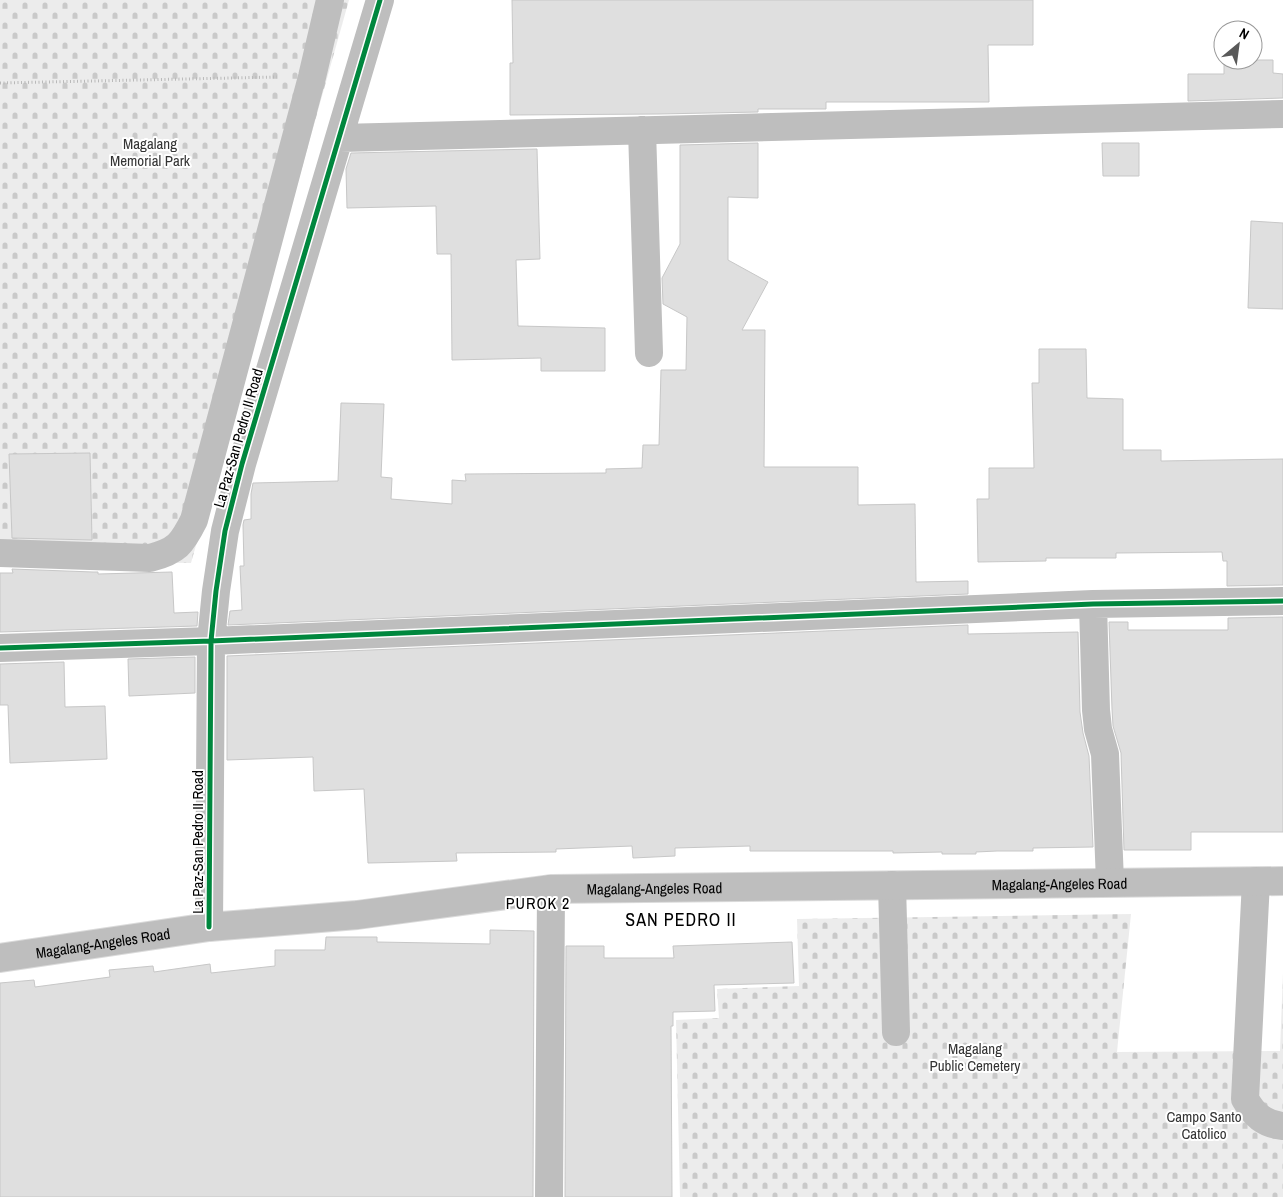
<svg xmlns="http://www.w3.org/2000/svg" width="1283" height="1197" viewBox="0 0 1283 1197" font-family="'Archivo Narrow',sans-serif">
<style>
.cemetery{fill:url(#cemetery-stones)}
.building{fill:#dfdfdf;stroke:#c7c7c7}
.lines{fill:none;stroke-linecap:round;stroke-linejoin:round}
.major-casing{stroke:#dbdbdb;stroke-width:30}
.path{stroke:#b9b9b9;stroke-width:3;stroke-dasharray:1 2.5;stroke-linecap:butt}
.minor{stroke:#bebebe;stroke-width:28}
.major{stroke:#bebebe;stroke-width:28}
.cycleway-casing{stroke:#fff;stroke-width:8}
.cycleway{stroke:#00873e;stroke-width:5}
.labels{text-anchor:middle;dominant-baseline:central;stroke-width:4;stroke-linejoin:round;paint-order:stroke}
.park-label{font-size:15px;fill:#333;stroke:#fff}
.street-label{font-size:15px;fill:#000;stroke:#fff}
.neighbourhood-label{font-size:16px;letter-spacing:1px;fill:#000;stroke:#fff}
.quarter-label{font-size:18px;letter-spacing:1px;fill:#000;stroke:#fff}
</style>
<defs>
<pattern id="cemetery-stones" width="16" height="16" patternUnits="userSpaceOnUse" patternTransform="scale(1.25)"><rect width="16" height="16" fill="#ececec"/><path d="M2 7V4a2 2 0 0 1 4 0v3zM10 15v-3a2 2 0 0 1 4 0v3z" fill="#c9c9c9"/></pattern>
</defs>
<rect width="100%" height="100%" fill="#fff"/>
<path class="cemetery" d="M0 0H349L191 563 0 561Z
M1131 914 1117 1052 1280 1051 1283 973V1197H680L676 1020 719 1018 717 989 799 986 797 919Z"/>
<path class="building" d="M512 0H1033V45H988L989 102H826V109H758V112L658 114 510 115V63H513Z
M1224 60H1273V73L1283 74V98L1188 101V74H1224Z
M758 143V198L728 197V260L768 282 742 330H765L764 467H858V505L915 504 916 582 968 581V594L228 625 230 611 242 610 240 566H244L243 525 244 520 251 519V494L253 483 338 481 341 403 384 404 381 477 392 478 391 499 452 504V480L466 481 465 474 606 473V469L642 468 643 445H659L661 370H686L687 317 663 304 662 278 680 244V145Z
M1102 143H1139V176H1103Z
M537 149 540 259 516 260 518 326 605 328V371H541V358L452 360 451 254H437L436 206 347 208 346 169 351 153Z
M1251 221 1283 223V309L1248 308Z
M1039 349H1086L1087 398 1123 399V450H1161V461L1283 459V585L1227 586V561H1223L1222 552 1116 553V558H1046V561L978 562 977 499H989V468H1034L1032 383H1039Z
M90 453 92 540 12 538 9 454Z
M12 569 93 572H98V574L172 572 174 613 198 612 197 626 0 632V573H13Z
M1283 617V832H1191V850H1124L1121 753 1113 726 1112 709 1109 622H1128V630H1228V618Z
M968 625V634L1078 632 1080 712 1083 733 1089 756 1093 847 1033 848V851H997L976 852V854H942V852L893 853V851H750V846L675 848V856L633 858 632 846 556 849V852L456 853 457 861 368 863 364 789 314 791 313 757 227 760V656Z
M195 657V693L129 696 128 659Z
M64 662 65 707 105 706 107 759 10 763 8 705H0V664Z
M490 930 534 931 533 1197H0V983L34 980 35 987 110 977 109 970 153 966 154 972 210 964 211 973 275 966V950H325L326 937H377V942L490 944Z
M792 942 794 983 714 985 715 1011 673 1012V1026H671L672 1197H565L566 946H604V958H674L673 946Z"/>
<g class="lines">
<defs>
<g id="major">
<path id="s1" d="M0 958 209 927 357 915 551 889 1283 881"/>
</g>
</defs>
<use href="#major" class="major-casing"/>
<path class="path" d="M0 83 277 77"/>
<path class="minor" d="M642 130 649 353
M340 138 1283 114
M0 553 150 558C177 551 182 544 194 520L312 77 330 0
M1093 604 1096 710 1098 729 1105 754 1110 882
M0 648 211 641 1093 604 1283 601
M1256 881 1245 1099C1254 1115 1264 1124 1283 1126
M892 885 896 1032
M209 927 211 641 216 591 225 531 242 464 380 0
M549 1197 551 889"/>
<use href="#major" class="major"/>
<defs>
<path id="cycleway" d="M0 648 211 641 1093 604 1283 601
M209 927 211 641 216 591 225 531 242 464 380 0"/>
</defs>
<use href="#cycleway" class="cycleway-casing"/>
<use href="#cycleway" class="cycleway"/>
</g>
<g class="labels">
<g class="park-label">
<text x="150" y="143">Magalang<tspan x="150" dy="17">Memorial Park</tspan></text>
<text x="975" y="1048">Magalang<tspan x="975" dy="17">Public Cemetery</tspan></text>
<text x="1204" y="1116">Campo Santo<tspan x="1204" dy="17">Catolico</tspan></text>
</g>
<g class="street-label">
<text transform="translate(238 438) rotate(-74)">La Paz-San Pedro II Road</text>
<text transform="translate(197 842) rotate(-90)">La Paz-San Pedro II Road</text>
<text stroke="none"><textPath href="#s1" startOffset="1064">Magalang-Angeles Road</textPath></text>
<text stroke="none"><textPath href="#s1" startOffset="659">Magalang-Angeles Road</textPath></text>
<text stroke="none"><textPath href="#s1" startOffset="104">Magalang-Angeles Road</textPath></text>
</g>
<g class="neighbourhood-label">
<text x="538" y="903">PUROK 2</text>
</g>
<g class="quarter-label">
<text x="681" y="919">SAN PEDRO II</text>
</g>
</g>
<g transform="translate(1238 45) rotate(29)"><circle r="24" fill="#ffffff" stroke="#999999"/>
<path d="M0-4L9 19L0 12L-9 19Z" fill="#595959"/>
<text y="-8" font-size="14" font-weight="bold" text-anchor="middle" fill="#000000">N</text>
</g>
</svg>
